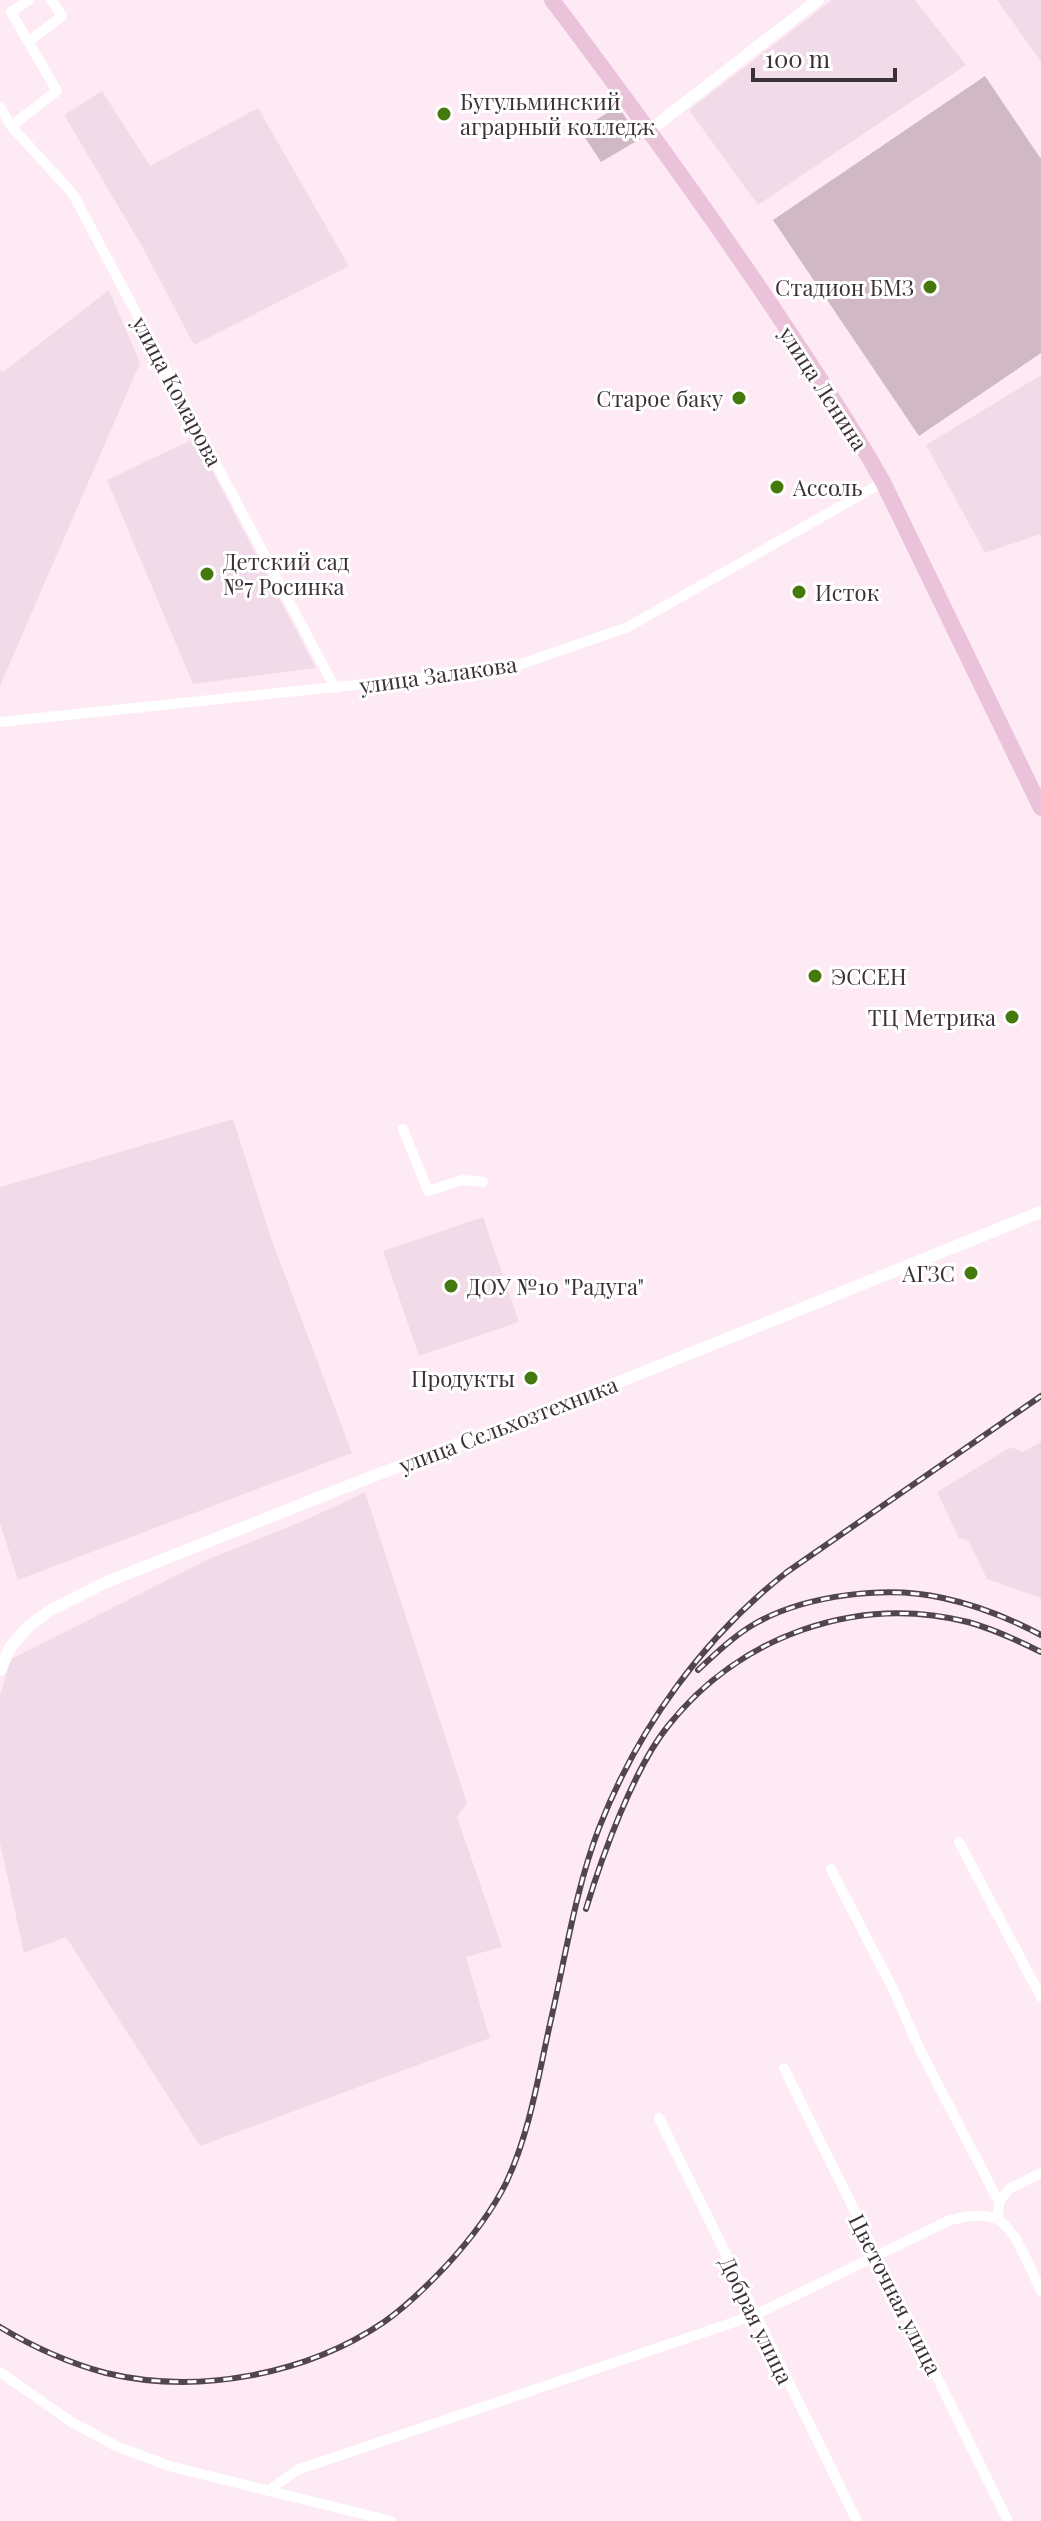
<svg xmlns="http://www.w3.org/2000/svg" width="1041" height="2521" viewBox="0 0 1041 2521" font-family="'Playfair Display',serif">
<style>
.built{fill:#f2dbe8}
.green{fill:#d0b9c5}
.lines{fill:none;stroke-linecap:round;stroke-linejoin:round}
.minor{stroke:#fff;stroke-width:10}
.tertiary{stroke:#fff;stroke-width:12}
.primary{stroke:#eac2d9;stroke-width:16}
.rail-casing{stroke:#52454c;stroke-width:6}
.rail{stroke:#fff;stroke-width:3;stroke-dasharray:9;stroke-linecap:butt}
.poi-dot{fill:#447a0d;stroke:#fff;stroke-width:3}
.labels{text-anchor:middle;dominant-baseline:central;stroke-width:6;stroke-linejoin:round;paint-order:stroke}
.poi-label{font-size:22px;fill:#3d3138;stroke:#fff;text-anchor:start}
.street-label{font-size:22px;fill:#3d3138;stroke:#fff}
</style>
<rect width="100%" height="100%" fill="#feeaf5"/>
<path class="built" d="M832 0H915L966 65 758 205 689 110Z
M997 0H1041V62Z
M102 91 150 166 258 108 349 266 194 345 143 248 64 115Z
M109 290 140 363 0 686V370L3 372Z
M1041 375V534L985 553 926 445Z
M195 438 316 668 193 684 107 480Z
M233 1119 271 1238 352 1453 18 1580 0 1523V1187Z
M483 1217 519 1322 419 1356 383 1251Z
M1041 1442V1598L987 1579 968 1540 959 1538 937 1492 1011 1447 1022 1452Z
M365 1492 467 1803 457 1817 502 1947 466 1957 490 2038 200 2146 66 1937 24 1953 0 1843V1695L11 1659 209 1559 310 1518Z"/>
<path class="green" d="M985 76 1041 159V353L919 436 773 220Z
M618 106 640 139 601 162 580 130Z"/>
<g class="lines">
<path class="minor" d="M28 42 62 16 51 0
M0 107 11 126 73 194 335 688
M11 126 57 91 11 12 29 0
M0 722 507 669 628 627 883 482
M403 1129 428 1191 462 1180 483 1182
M959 1842 1041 1997
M831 1869 894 1991 920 2050 999 2202 998 2219
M784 2068 1008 2521
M659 2118 857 2521
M999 2202 1009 2189 1041 2173
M0 2372 70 2421 116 2446 169 2466 391 2521
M268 2491 297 2470 755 2315 950 2220C965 2217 980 2213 994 2218 1014 2224 1032 2272 1041 2291"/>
<path class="tertiary" d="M650 130 818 0
M0 1670 11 1646 28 1627 49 1611 104 1583 376 1475 557 1407 1041 1212"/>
<path class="primary" d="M552 0C623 94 692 189 759 287 802 351 845 415 883 482L1041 808"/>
<defs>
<path id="rail" d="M698 1670C716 1653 735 1635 756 1623 806 1595 887 1585 943 1598 976 1605 1011 1619 1041 1635
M586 1909C602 1856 634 1768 668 1726 739 1636 856 1594 968 1622 993 1629 1017 1640 1041 1652
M0 2327C33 2347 69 2363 106 2373 197 2395 306 2375 384 2322 407 2306 427 2286 446 2266 469 2241 491 2213 506 2183 531 2130 539 2071 552 2015 566 1953 576 1888 599 1828 638 1728 703 1638 787 1572L1041 1396"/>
</defs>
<use href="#rail" class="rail-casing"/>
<use href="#rail" class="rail"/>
</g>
<g class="poi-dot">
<circle cx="444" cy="114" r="8"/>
<circle cx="930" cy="287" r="8"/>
<circle cx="739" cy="398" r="8"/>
<circle cx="777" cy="487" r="8"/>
<circle cx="207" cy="574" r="8"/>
<circle cx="799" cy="592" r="8"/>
<circle cx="815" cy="976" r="8"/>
<circle cx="1012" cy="1017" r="8"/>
<circle cx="971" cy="1273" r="8"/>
<circle cx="451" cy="1286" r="8"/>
<circle cx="531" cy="1378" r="8"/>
</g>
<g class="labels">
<g class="poi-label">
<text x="460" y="101">Бугульминский<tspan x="460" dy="25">аграрный колледж</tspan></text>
<text x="914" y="287" text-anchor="end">Стадион БМЗ</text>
<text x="723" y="398" text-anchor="end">Старое баку</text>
<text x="793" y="487">Ассоль</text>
<text x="223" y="561">Детский сад<tspan x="223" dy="25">№7 Росинка</tspan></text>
<text x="815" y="592">Исток</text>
<text x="831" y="976">ЭССЕН</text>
<text x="996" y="1017" text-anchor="end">ТЦ Метрика</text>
<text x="955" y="1273" text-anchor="end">АГЗС</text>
<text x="467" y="1286">ДОУ №10 "Радуга"</text>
<text x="515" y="1378" text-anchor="end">Продукты</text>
</g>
<g class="street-label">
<text transform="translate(824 388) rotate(57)">улица Ленина</text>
<text transform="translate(178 391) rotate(62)">улица Комарова</text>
<text transform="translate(438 674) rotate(-8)">улица Залакова</text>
<text transform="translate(508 1424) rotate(-21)">улица Сельхозтехника</text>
<text transform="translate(896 2294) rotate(63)">Цветочная улица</text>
<text transform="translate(757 2320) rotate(64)">Добрая улица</text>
</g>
</g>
<path d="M753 68v12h142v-12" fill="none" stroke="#3d3138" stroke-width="4"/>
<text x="765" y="68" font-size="24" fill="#3d3138" stroke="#ffffff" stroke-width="6" paint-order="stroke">100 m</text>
</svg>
